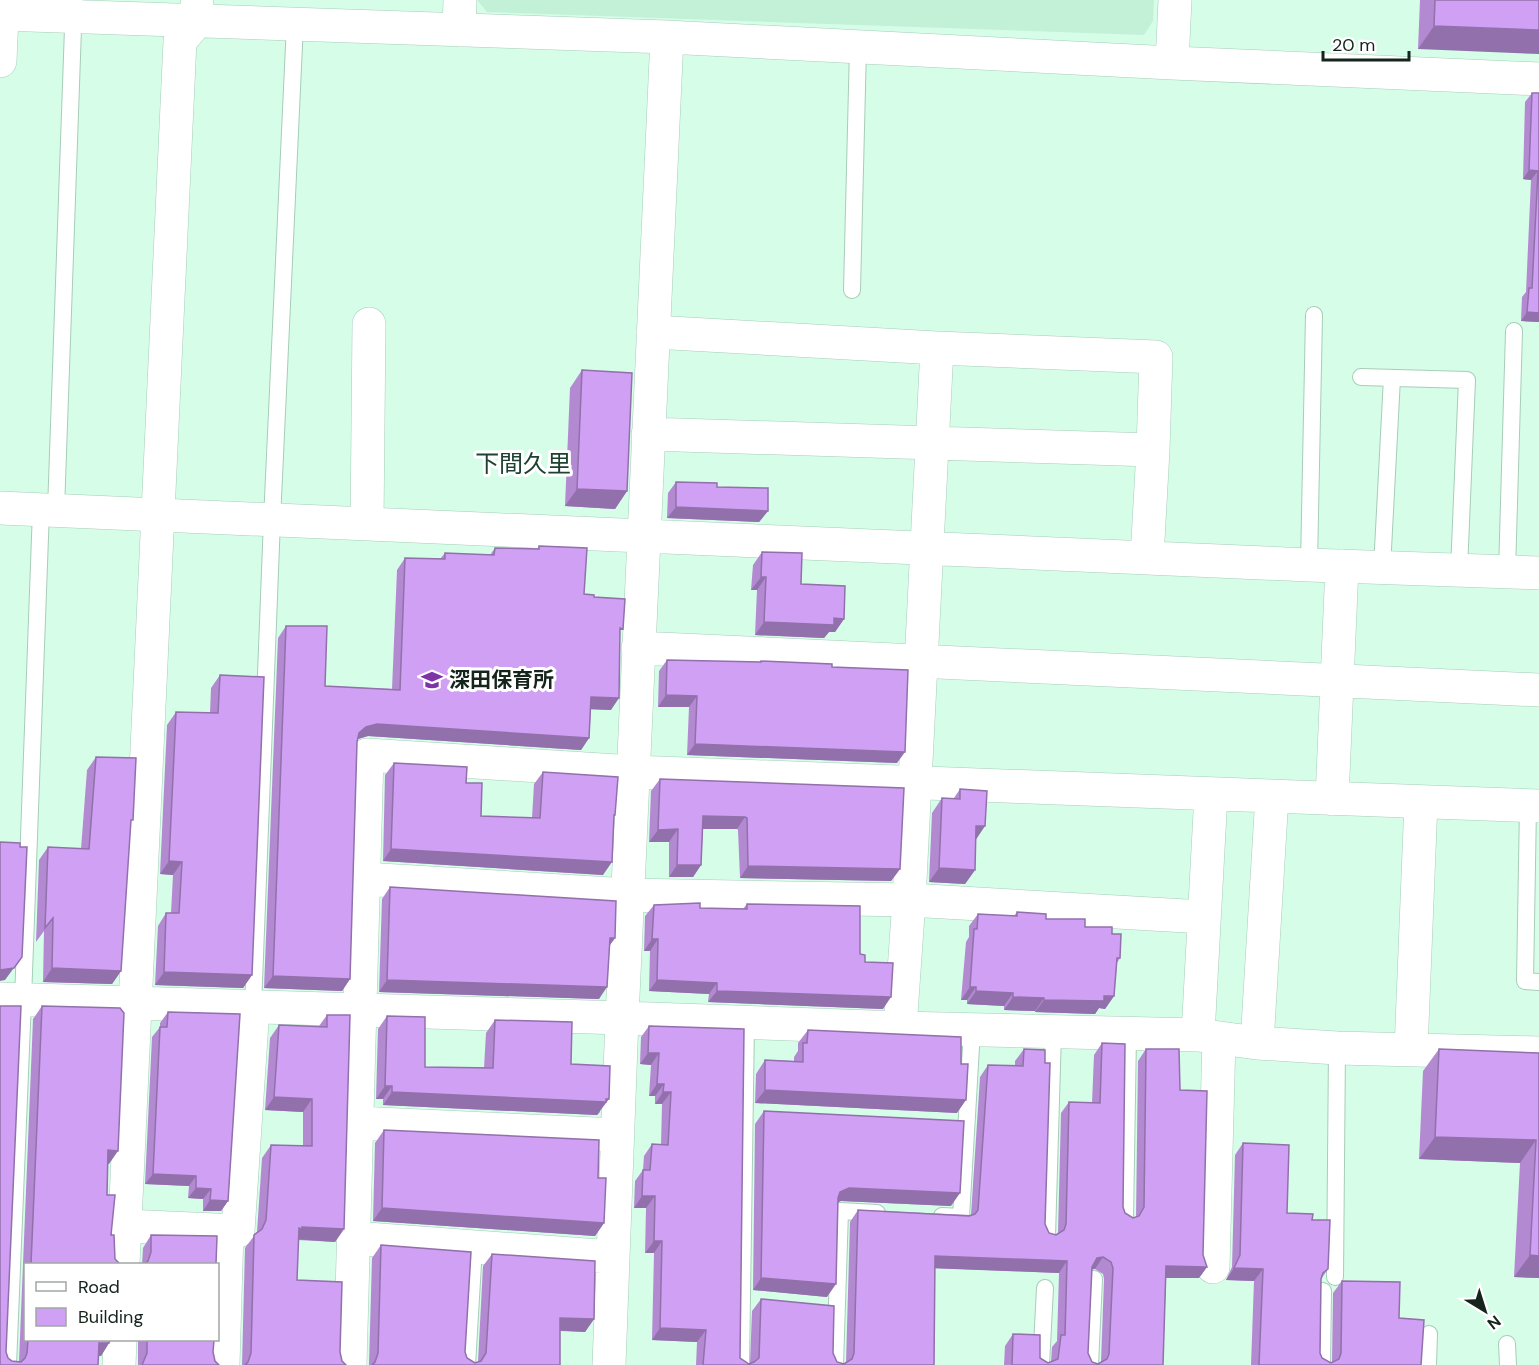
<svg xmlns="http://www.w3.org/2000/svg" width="1539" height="1365" viewBox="0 0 1539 1365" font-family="'DM Sans','Noto Sans JP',sans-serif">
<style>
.built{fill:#c2f1d8}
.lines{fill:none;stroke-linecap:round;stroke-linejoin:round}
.lane-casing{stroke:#a7cdb9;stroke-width:18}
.street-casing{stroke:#a7cdb9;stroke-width:34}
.lane{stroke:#fff;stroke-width:16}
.street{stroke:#fff;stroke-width:33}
.wall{fill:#b38ad2;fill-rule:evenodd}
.shaded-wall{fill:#9270ab}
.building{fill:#d0a0f4;stroke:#9270ab;stroke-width:1.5;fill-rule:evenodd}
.labels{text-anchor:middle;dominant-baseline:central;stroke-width:6;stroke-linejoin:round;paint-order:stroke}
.poi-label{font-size:21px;font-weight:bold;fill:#15241d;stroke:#fff;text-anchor:start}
.quarter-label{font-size:24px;fill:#1e4131;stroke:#fff}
</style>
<rect width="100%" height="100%" fill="#d6fde8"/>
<path class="built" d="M477 0H1154L1153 21 1144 35 487 12Z"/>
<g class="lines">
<defs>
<path id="lane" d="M852 290 858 47
M1361 377 1467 380 1459 570
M56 510 74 0
M1309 565 1314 315
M1382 568 1392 378
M1507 572 1514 331
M1528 806 1525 981 1539 982
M253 1007 272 520 295 24
M942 1216 961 1217 972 1030
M1125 1219 1128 1034
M1047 1236 1053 1032
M1335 1277 1337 1048
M1507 1344 1508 1365
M8 1365 23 1000 41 510
M467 1365 474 1247
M741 1365 746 1022
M835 1365 840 1211 877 1213
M1041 1365 1045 1288
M1090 1365 1094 1279
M1322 1365 1323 1291
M1428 1365 1429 1334"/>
<path id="street" d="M0 14 667 37 1172 63 1539 79
M459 30 460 0
M0 61 2 14
M1172 63 1175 0
M653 332 937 348 1156 357 1153 450 1147 558
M648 434 1153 450
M0 508 1309 565 1539 573
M367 524 369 324
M638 648 1539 690
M1332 799 1342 566
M364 879 628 895 909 900 1204 917
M0 999 622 1018 900 1028 1198 1035 1257 1043 1337 1048 1539 1053
M900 1028 909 900 937 348
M1198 1035 1211 794
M1257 1043 1272 796
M1411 1050 1421 802
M357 1123 618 1135
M125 1226 238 1231 253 1007
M353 1238 613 1257
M123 1264 180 41 197 21V5
M1213 1267 1219 1038
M119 1365 120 1340
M223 1365 227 1230
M350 1365 367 755 633 772 1539 806
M609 1365 622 1018 667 37"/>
</defs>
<use href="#lane" class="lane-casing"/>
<use href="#street" class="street-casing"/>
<use href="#lane" class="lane"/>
<use href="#street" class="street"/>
</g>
<path class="wall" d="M1420 0H1539L1418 49Z
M1532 93H1539V322L1521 321 1522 297 1526 292 1531 180 1523 179 1525 102Z
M582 370 627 491 615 509 565 506 570 388Z
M676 482 717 487 768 511 759 522 667 518 668 493Z
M539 546 584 594 594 597 620 634 611 710 591 709 589 738 581 750 368 736 358 739 357 742 350 979 342 991 264 988 278 638 286 626 325 686 392 689 397 570 405 558 440 559 445 553 490 555 495 548 537 549Z
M762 552 844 619 835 632H829L824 638 755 635 757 590H751L753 565Z
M667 660 760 662 761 661 832 667 897 763 687 755 689 707H658L659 671Z
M220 675 252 975 243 988 155 985 158 926 166 913H171L173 875 160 874 167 725 176 712 210 713 211 688Z
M96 757 130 825 121 971 112 984 43 982 44 931 36 942 39 860 48 847 81 849 87 770Z
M394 763 466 783 481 816 532 818 534 784 543 772 615 815 613 818 603 875 383 861 385 775Z
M660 779 900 869 891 881 740 878 738 830 737 829H703L701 865 693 877H669V842H649L651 791Z
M960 789 975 841V870L965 884 929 882 932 813 942 798H954Z
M390 887 615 938 610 945 599 999 379 992 382 899Z
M747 904 860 954 865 962 883 1009 708 1002 709 994 649 991 650 951H644L645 916 654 905 700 908 743 909Z
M1017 912 1046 919 1085 927 1112 934 1120 958 1117 963 1114 996 1105 1009 1099 1008 1095 1014 1035 1012V1011L1004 1010V1006L967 1004V1000H961L966 942 969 937V926L978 914 1014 916Z
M42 1006 109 1164H108L107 1195 115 1259 120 1264H26V1340H110L109 1343 101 1356 0 1365 6 1352 8 1358 12 1361 19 1362 33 1019Z
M168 1012 228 1201 221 1211H203V1199L188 1198 189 1186 145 1184 152 1037 160 1027V1023Z
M327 1015 344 1229 335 1242 298 1240 297 1280 340 1352 342 1361 346 1365H242L245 1248 257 1232 262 1158 271 1145 303 1146V1112L265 1110 270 1038 279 1025 319 1026Z
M387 1016 425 1067 484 1068 486 1033 495 1020 571 1064 600 1112 597 1115 383 1105V1099H376L378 1029Z
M649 1026 744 1029 740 1358 749 1364 750 1363 752 1311 761 1299 833 1353 837 1362 844 1364 846 1362 850 1222 858 1210 971 1215 980 1077 988 1065 1015 1066V1061L1024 1049 1045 1224 1049 1233 1056 1235 1058 1233 1061 1113 1069 1102 1092 1103 1094 1055 1102 1043 1123 1207 1125 1213 1133 1218 1136 1217 1138 1061 1146 1049 1180 1090 1203 1255 1207 1267 1199 1278H1166L1163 1365H1004L1005 1346 1013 1334 1040 1358 1048 1363 1051 1362 1052 1347 1057 1341 1059 1273 935 1268 934 1365H696L697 1342 652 1340 654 1253H645L646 1208H634L635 1181 643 1170 644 1156 652 1144 661 1145 662 1104H655V1096H649L651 1065 640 1064 641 1037ZM1092 1269H1095L1103 1274 1104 1279 1101 1362 1098 1364 1092 1362 1088 1353Z
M808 1030 957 1113 755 1103 756 1074 765 1060 794 1061V1057L798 1051V1043Z
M1439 1049 1539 1053V1278L1514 1277 1520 1163 1419 1159 1423 1071Z
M764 1111 951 1206 841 1201 838 1202 827 1297 753 1290 755 1124Z
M384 1130 604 1223 595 1236 373 1221 375 1143Z
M1243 1143 1287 1213 1312 1220 1328 1269 1321 1279 1320 1353 1322 1358 1331 1363 1332 1362 1333 1293 1342 1281 1399 1318 1421 1365H1251L1254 1281 1226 1280 1232 1267 1235 1155Z
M151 1235 216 1264H142L143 1248Z
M381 1245 465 1352 467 1358 475 1363 478 1362 483 1266 492 1254 594 1319 585 1332 560 1331V1365H369L372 1258Z
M138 1340H214L213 1352 215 1361 219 1365H138Z"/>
<path class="shaded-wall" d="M1434 26 1539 30V54L1418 49Z
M1529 170 1538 171 1531 180 1523 179Z
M1527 312 1539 313V322L1521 321Z
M577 489 627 491 615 509 565 506Z
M676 507 768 511 759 522 667 518Z
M761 577H766L757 590H751Z
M834 618 844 619 835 632H829L824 638 755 635 764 622Z
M666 695 697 696 689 707H658Z
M591 697 619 698 611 710 583 709Z
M377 724 589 738 581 750 368 736 358 739 359 733 366 727Z
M695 744 905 752 897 763 687 755Z
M703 816 745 817 737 829H694Z
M976 826H985L975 841Z
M678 829 669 842H649L658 830Z
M391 849 612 862 603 875 383 861Z
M169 861 182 862 173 875 160 874Z
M677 865H701L693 877H669Z
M748 866 900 869 891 881 740 878Z
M939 868 975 870 965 884 929 882Z
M610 938H615L606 950Z
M652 939H658L650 951H644Z
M22 957 5 980 0 981V970Z
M52 968 121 971 112 984 43 982Z
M164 972 252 975 243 988 155 985Z
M273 976 350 979 342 991 264 988Z
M387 980 607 987 599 999 379 992Z
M657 980 717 983 709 994 649 991Z
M970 987H976L967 1000H961Z
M717 991 891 997 883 1009 708 1002Z
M976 991 1013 993 1004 1006 967 1004Z
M1104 996H1114L1105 1009 1099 1008 1095 1014 1035 1012 1044 1000Z
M1013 997 1044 998 1035 1011 1004 1010Z
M648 1053H659L651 1065 640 1064Z
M657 1084H664L655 1096H649Z
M385 1086H392L383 1099H376Z
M765 1090 966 1100 957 1113 755 1103Z
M392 1092 609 1099 597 1115 383 1105Z
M663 1092H671L662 1104H655Z
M274 1097 312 1099 303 1112 265 1110Z
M1435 1137 1536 1140 1520 1163 1419 1159Z
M108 1150 118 1151 109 1164 99 1163Z
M153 1174 196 1176 189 1186 145 1184Z
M196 1188 211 1189 203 1199 188 1198Z
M849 1188 960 1193 951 1206 841 1201 831 1205 840 1192Z
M642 1196H655L646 1208H634Z
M210 1200 228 1201 221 1211H203Z
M382 1208 604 1223 595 1236 373 1221Z
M302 1227 344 1229 335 1242 294 1239 299 1228Z
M654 1241H662L654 1253H645Z
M1530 1255 1539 1256V1278L1514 1277Z
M935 1256 1067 1261 1059 1273 927 1268Z
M1103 1257 1095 1269 1089 1270 1097 1258Z
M1166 1266 1207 1267 1199 1278H1158Z
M1234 1268 1263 1269 1254 1281 1226 1280Z
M761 1278 836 1284 827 1297 753 1290Z
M560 1318 594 1319 585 1332 551 1330Z
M660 1328 706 1330 697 1342 652 1340Z
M99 1343H109L101 1356 90 1355Z"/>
<path class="building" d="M1435 0H1539V30L1434 26Z
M1532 93H1539V313L1527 312 1529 288H1532L1538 171 1529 170Z
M582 370 632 373 627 491 577 489Z
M676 482 717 483V487L768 488V511L676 507Z
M539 546 587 548 584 594 594 595V597L625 599 623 629 620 628 619 698 591 697 589 738 377 724 366 727 359 733 357 742 350 979 273 976 286 626H327L325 686 400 690 405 558 445 559V553L494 555 495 548 539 549Z
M762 552 802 553 801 584 845 586 844 619 834 618V625L764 622 766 577H761Z
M667 660 761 662V661L832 664V667L908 670 905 752 695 744 697 696 666 695Z
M220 675 264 677 252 975 164 972 166 913H179L182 862 169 861 176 712 218 713Z
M96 757 136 758 133 820H131L121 971 52 968 53 918 45 928 48 847 89 849Z
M394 763 467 767 466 783H482L481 816 540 818 543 772 618 777 615 815H614L612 862 391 849Z
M660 779 904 788 900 869 748 866 747 818 745 817 703 816 701 865H677L678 829 658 830Z
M960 789 987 791 985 826H976L975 870 939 868 942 798 960 799Z
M0 842 20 843V847H27L22 957 14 968 0 970Z
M390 887 616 901 615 938H610L607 987 387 980Z
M700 903V908L747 909V904L860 906V954L865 955V962L893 963 891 997 717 991V983L657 980 658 939H652L654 905Z
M1017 912 1046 914V919H1085V927H1112V934H1121L1120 958H1117L1114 996H1104V1001L1044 1000V998L1013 997V993L976 991V987H970L974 929H977L978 914 1017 916Z
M0 1006H21L6 1352 8 1358 12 1361 21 1362 25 1358 27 1353 28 1340H110L109 1343H99L98 1365H0Z
M42 1006 120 1008 124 1013 118 1151 108 1150 107 1195H115L111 1235H114L115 1259 120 1264H31Z
M168 1012 240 1014 228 1201 210 1200 211 1189 196 1188V1176L153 1174 160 1027H167Z
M327 1015H350L344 1229 302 1227V1229L299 1228 297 1280 342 1282 340 1352 342 1361 346 1365H245L248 1362 251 1353 254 1235 262 1229 266 1220 271 1145 312 1146V1099L274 1097 279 1025 327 1027Z
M387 1016 425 1017V1067L493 1068 495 1020 572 1022 571 1064 610 1066 609 1099H606V1102L392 1092V1086H385Z
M649 1026 744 1029 740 1358 749 1364 754 1362 759 1358 761 1299 834 1306 833 1353 837 1362 844 1364 852 1359 854 1353 858 1210 969 1216 975 1214 978 1210 988 1065 1023 1066 1024 1049 1045 1050V1063H1050L1045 1224 1049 1233 1056 1235 1064 1230 1066 1224 1069 1102 1100 1103 1102 1043 1125 1044 1123 1207 1125 1213 1133 1218 1139 1216 1144 1207 1146 1049H1179L1180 1090 1207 1091 1203 1255 1207 1267 1166 1266 1163 1365H1012L1013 1334 1040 1335V1358L1048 1363 1058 1359 1061 1335H1065L1067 1261 935 1256 934 1365H703L706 1330 660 1328 662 1241H654L655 1196H642L643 1170H650L652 1144 668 1145 671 1092H663L664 1084H657L659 1053H648ZM1103 1257 1111 1262 1113 1268 1109 1354 1107 1359 1098 1364 1092 1362 1088 1353 1092 1267 1097 1258Z
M808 1030 961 1037V1064H968L966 1100 765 1090V1060L803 1062V1043H807Z
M1439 1049 1539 1053V1256L1530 1255 1536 1140 1435 1137Z
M764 1111 964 1121 960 1193 849 1188 840 1192 838 1198 836 1284 761 1278Z
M384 1130 599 1140 598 1178H606L604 1223 382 1208Z
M1243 1143 1289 1145 1287 1213 1313 1214 1312 1220H1330L1328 1269 1323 1273 1321 1279 1320 1353 1322 1358 1331 1363 1339 1359 1341 1353 1342 1281 1400 1282 1399 1318 1424 1320 1421 1365H1259L1263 1269 1234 1268 1240 1255Z
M151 1235 217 1236 216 1264H144L148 1261 151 1252Z
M381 1245 471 1252 465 1352 467 1358 475 1363 481 1361 486 1353 492 1254 595 1261 594 1319 560 1318V1365H372L375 1362 378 1353Z
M147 1340H214L213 1352 215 1361 219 1365H142L147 1353Z"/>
<defs>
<symbol id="school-bare" viewBox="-9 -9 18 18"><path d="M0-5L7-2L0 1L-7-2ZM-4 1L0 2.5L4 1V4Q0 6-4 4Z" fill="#7c34a7" stroke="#fff" stroke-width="2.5" paint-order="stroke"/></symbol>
</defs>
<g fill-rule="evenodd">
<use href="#school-bare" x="417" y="665" width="30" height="30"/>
</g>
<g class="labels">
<g class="poi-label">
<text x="449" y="680">深田保育所</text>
</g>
<g class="quarter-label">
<text x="523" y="463">下間久里</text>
</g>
</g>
<rect x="24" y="1263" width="195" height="78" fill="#ffffff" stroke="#a1a7a5" stroke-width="1.5"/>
<rect x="36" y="1282" width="30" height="9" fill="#ffffff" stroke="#a1a7a5" stroke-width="1.5"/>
<text x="78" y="1293" font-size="18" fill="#15241d">Road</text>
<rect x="36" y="1308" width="30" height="18" fill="#d0a0f4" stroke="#a1a7a5" stroke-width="1.5"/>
<text x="78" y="1323" font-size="18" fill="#15241d">Building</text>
<g transform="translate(1485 1311) rotate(142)" stroke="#ffffff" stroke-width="4.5" paint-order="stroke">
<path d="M0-4.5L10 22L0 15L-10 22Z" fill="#15241d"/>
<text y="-9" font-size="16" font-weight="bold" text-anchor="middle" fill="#15241d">N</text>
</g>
<path d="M1323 51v9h86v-9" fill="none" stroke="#15241d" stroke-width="3"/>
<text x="1332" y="51" font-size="18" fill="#15241d" stroke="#ffffff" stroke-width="4.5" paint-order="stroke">20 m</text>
</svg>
